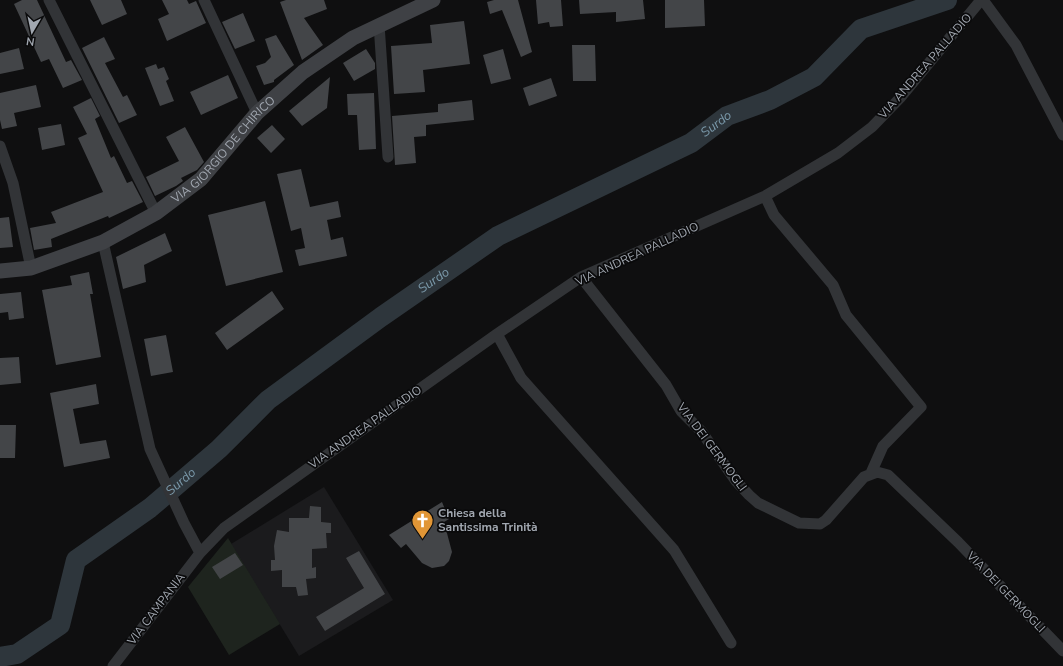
<svg xmlns="http://www.w3.org/2000/svg" width="1063" height="666" viewBox="0 0 1063 666" font-family="'Nunito Sans',sans-serif">
<style>
.built{fill:#1b1b1d}
.green{fill:#1e241e}
.lines{fill:none;stroke-linecap:round;stroke-linejoin:round}
.river{stroke:#2e363c;stroke-width:20}
.building{fill:#434548}
.street{stroke:#323437;stroke-width:11}
.secondary{stroke:#3f4145;stroke-width:15}
.labels{text-anchor:middle;dominant-baseline:central;stroke-width:3.5;stroke-linejoin:round;paint-order:stroke}
.street-label{font-size:12px;fill:#a1a7b0;stroke:#0a0a0b}
.poi-label{font-size:12px;font-weight:bold;fill:#a1a7b0;stroke:#0a0a0b;text-anchor:start}
.water-label{font-size:13px;font-style:italic;fill:#7a98a9;stroke:#0a0a0b}
</style>
<rect width="100%" height="100%" fill="#0f0f10"/>
<path class="built" d="M324 487 393 600 299 656 231 544Z"/>
<path class="green" d="M228 538 280 624 229 655 188 587Z"/>
<g class="lines">
<path class="river" id="s1" d="M0 657 17 654 60 625 76 560 150 508 219 449 268 400 381 317 498 236 691 143 727 116 770 100 814 77 861 29 947 0"/>
</g>
<path class="building" d="M22 0H37L66 62 71 60 82 80 63 88 49 59 41 62 14 4Z
M90 0H121L127 14 102 25Z
M162 0H187L189 4 196 1 206 23 167 41 158 19 169 14Z
M286 0H324L327 9 304 18 323 45 302 60 280 2Z
M494 0H518L532 52 521 57 502 10 490 14 487 2Z
M536 0H561L563 26 550 27 549 22 538 24Z
M579 0H643L645 19 616 22V12L580 14Z
M665 0H704L705 26 665 28Z
M243 13 255 41 235 49 222 22Z
M464 21 470 64 423 70 425 92 394 94 391 46 432 43 430 25Z
M276 35 294 65 274 80V82L264 85 256 66 265 63 271 57 265 39Z
M104 37 115 59 105 63 123 97 127 95 137 115 119 123 82 48Z
M572 45H595L596 81H573Z
M19 48 24 69 0 74V53Z
M366 49 375 63V69L354 81 343 63Z
M503 49 511 79 491 84 483 55Z
M156 64 158 69 164 67 169 79 166 81 174 101 160 106 145 68Z
M228 75 238 98 201 115 190 92Z
M330 77 327 108 302 126 289 111Z
M551 78 557 96 529 106 523 88Z
M36 85 41 107 14 113 17 126 2 129 0 120V93Z
M374 93 376 149 359 150 357 115H348L347 94Z
M91 98 100 116 95 119 111 158 114 156 127 183 132 181 143 202 109 218 108 216 51 239 52 247 34 250 30 228 56 223 51 212 103 192 78 138 87 134 73 107Z
M472 100 474 120 426 125V136L414 137 416 163 395 165 392 116 438 112V104Z
M61 124 65 145 42 150 38 128Z
M272 125 285 139 271 153 257 138Z
M185 127 204 162 197 170 181 178 183 181 176 186 155 196 146 177 179 161 166 137Z
M301 169 310 207 338 201 341 217 327 220 331 240 343 237 347 256 299 266 295 250 305 248 301 228 291 231 277 174Z
M265 201 283 272 226 286 208 215Z
M9 217 13 247 0 248V218Z
M165 233 172 251 144 265 146 282 123 289 116 257Z
M89 272 93 294H90L101 357 56 365 42 290 72 285 70 276Z
M272 291 284 309 227 350 215 333Z
M21 292 24 318 9 320 8 312 0 313V294Z
M166 335 173 372 151 376 144 339Z
M19 357 21 383 0 385V358Z
M96 384 99 404 73 409 80 444 106 440 110 458 64 467 50 393Z
M0 425H16L15 458H0Z
M442 502 449 519 444 522 452 552 449 561 444 566 432 568 422 563 406 544 401 548 389 535Z
M310 506 321 507V522L331 523V533H326L327 548 312 549V568L316 567V578L306 579 308 595 298 596 296 587H282V570L271 571V560H275L274 546 277 530 289 532V518H309Z
M359 551 385 594 325 631 316 617 364 588 346 558Z
M235 553 243 565 220 579 212 567Z"/>
<g class="lines">
<path class="street" d="M49 0 156 213
M204 0 257 113
M983 0 1016 45 1063 135
M379 24 388 157
M0 146 13 183 31 268
M765 196 774 215 833 285 846 315 921 407 883 446 871 473
M103 242 150 449 184 523 200 553
M581 277 666 385 681 411 701 431 736 481 749 495 758 503 799 523 820 524 826 520 864 477 877 472 888 475 958 542 1063 651
M497 334 521 378 674 550 731 643
M113 666 200 553 224 528 497 334 581 277 765 196 838 153 872 127 900 98 981 0"/>
<path class="secondary" id="s2" d="M0 271 31 268 103 242 156 213 201 179 257 113 303 72 353 38 433 0"/>
</g>
<defs>
<symbol id="church-pin" viewBox="-11 -11 22 30"><path d="M0 17L-7.5 6A9.5 9.5 0 1 1 7.5 6Z" fill="#e19636" stroke="#0a0a0b"/><path d="M-1.2-6h2.4v3.5h3.3v2.4h-3.3V6h-2.4V-.1h-3.3v-2.4h3.3Z" fill="#fff"/></symbol>
</defs>
<g fill-rule="evenodd">
<use href="#church-pin" x="410" y="508" width="25" height="34"/>
</g>
<g class="labels">
<g class="street-label">
<text transform="translate(925 66) rotate(-49)">VIA ANDREA PALLADIO</text>
<text stroke="none"><textPath href="#s2" startOffset="261">VIA GIORGIO DE CHIRICO</textPath></text>
<text transform="translate(637 254) rotate(-25)">VIA ANDREA PALLADIO</text>
<text transform="translate(365 427) rotate(-35)">VIA ANDREA PALLADIO</text>
<text transform="translate(712 447) rotate(53)">VIA DEI GERMOGLI</text>
<text transform="translate(1006 592) rotate(46)">VIA DEI GERMOGLI</text>
<text transform="translate(156 609) rotate(-53)">VIA CAMPANIA</text>
</g>
<g class="poi-label">
<text x="438" y="513">Chiesa della<tspan x="438" dy="14">Santissima Trinità</tspan></text>
</g>
<g class="water-label">
<text stroke="none"><textPath href="#s1" startOffset="915">Surdo</textPath></text>
<text stroke="none"><textPath href="#s1" startOffset="591">Surdo</textPath></text>
<text stroke="none"><textPath href="#s1" startOffset="267">Surdo</textPath></text>
</g>
</g>
<g transform="translate(32 32) rotate(189)" stroke="#0a0a0b" stroke-width="3" paint-order="stroke">
<path d="M0-3L7 15L0 10L-7 15Z" fill="#a1a7b0"/>
<text y="-6" font-size="11" font-weight="bold" text-anchor="middle" fill="#a1a7b0">N</text>
</g>
</svg>
